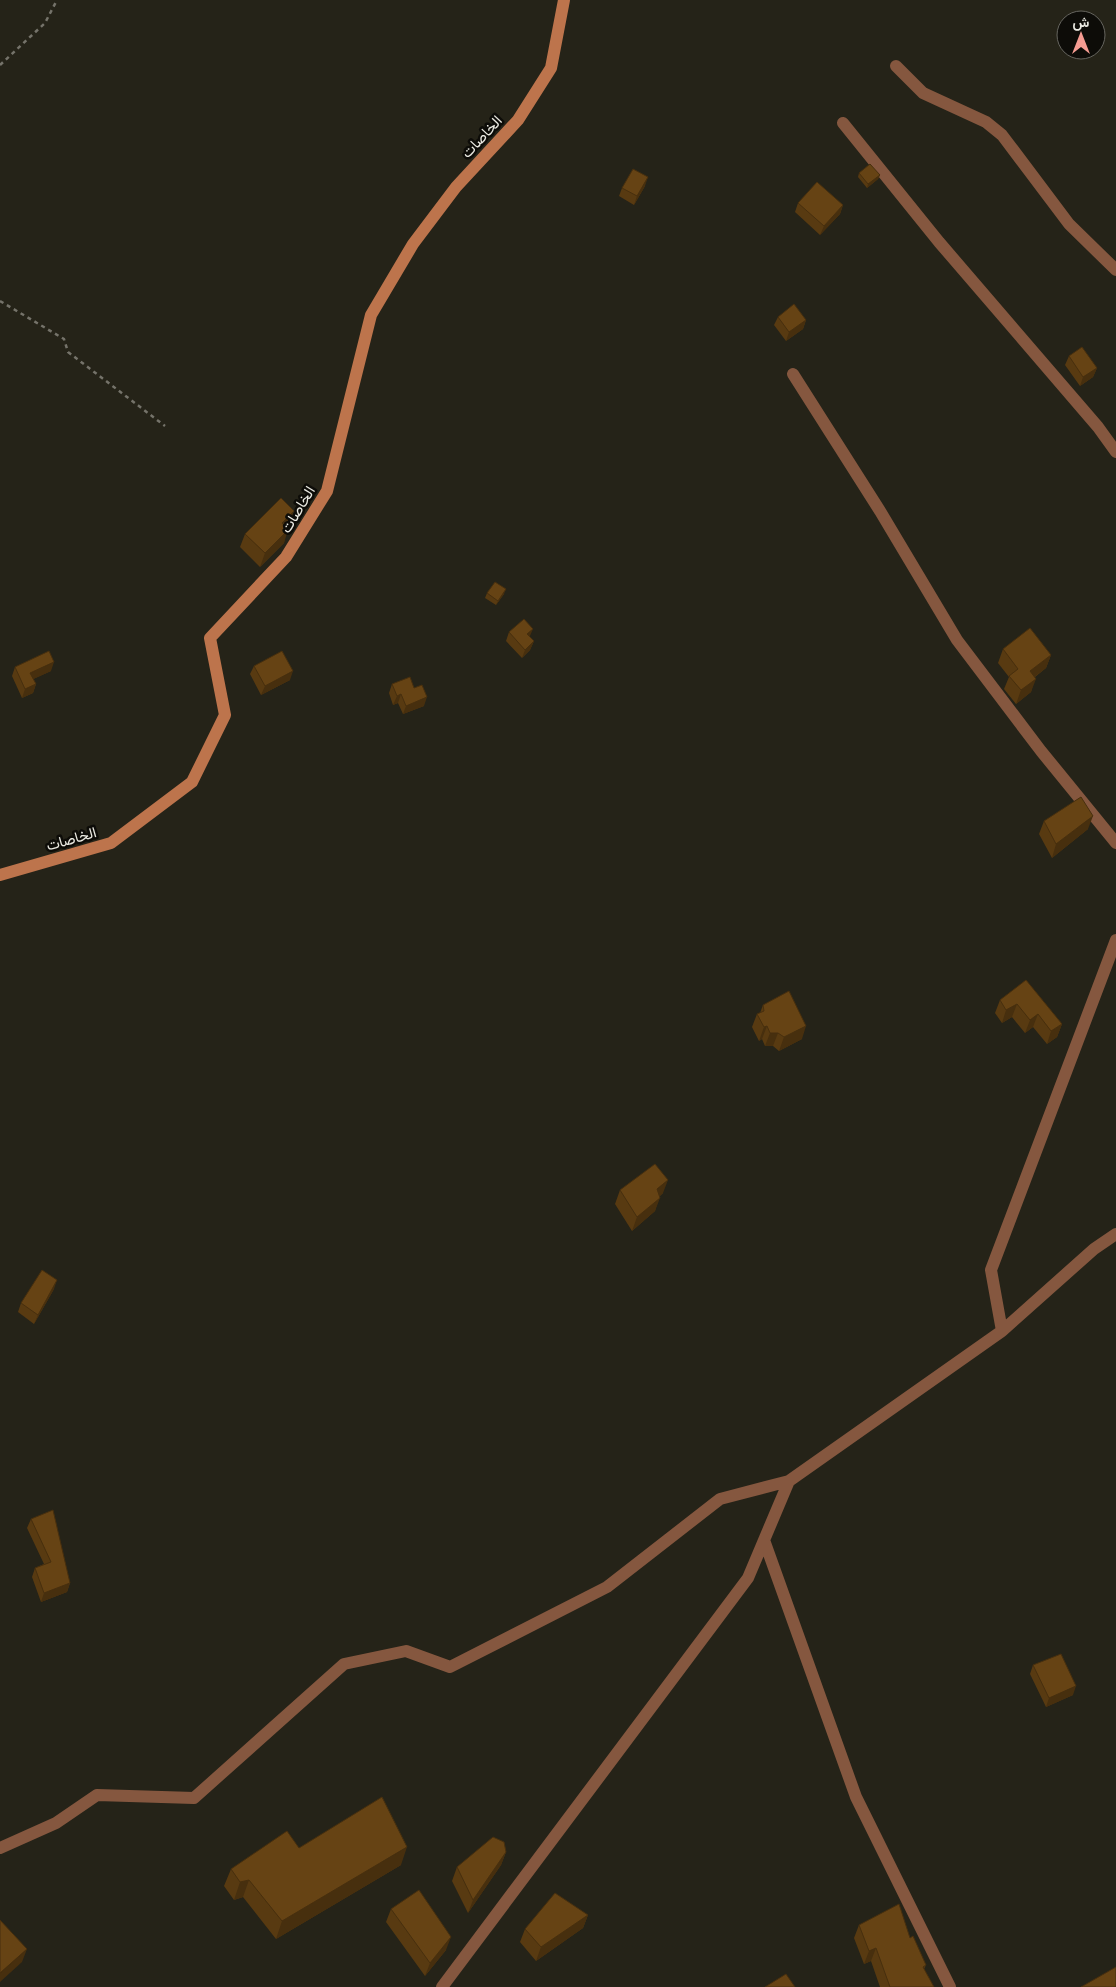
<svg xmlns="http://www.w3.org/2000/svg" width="1116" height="1987" viewBox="0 0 1116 1987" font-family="'Golos Text',Vazirmatn,sans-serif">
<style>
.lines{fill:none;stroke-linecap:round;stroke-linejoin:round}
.path{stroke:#75736a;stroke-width:2.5;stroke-dasharray:4 4;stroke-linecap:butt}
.street{stroke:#85573f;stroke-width:12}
.secondary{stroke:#bd744c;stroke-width:12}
.wall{fill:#583a11}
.shaded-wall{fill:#472f0e}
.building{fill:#664314;stroke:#472f0e}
.labels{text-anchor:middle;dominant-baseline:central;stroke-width:5;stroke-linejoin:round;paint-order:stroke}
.street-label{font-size:15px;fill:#ebeae2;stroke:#0d0c08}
</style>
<rect width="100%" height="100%" fill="#252318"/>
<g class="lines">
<path class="path" d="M0 65 45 23 57 0
M0 301 64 339 68 352 165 426"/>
<path class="street" d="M896 66 923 93 986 122 1002 135 1069 224 1116 270
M843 123 939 242 1098 427 1116 452
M793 374 880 511 957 640 1041 751 1116 843
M1002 1331 1094 1249 1116 1234
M764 1540 856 1797 950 1987
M0 1848 56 1823 97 1795 194 1798 344 1664 406 1651 450 1667 607 1587 720 1499 789 1481
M442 1987 748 1578 789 1481 1002 1331 991 1270 1116 940"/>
<path class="secondary" d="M0 875 111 843 192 782 225 715 210 638 286 557 327 491 371 315 413 244 456 187 518 120 551 68 564 0"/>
</g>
<path class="wall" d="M859 173 880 175 878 179 867 188 858 177Z
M645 186 634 205 619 196 622 188Z
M798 203 843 205 840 214 820 235 795 212Z
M778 317 806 320 803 329 786 341 774 325Z
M1069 356 1097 368 1093 377 1080 386 1065 365Z
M289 524 286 527 284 543 260 567 240 547 245 534Z
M487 593 504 594 496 605 485 598Z
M509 632 530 637 534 641 530 650 522 658 506 641Z
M1003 649 1051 655 1046 668 1035 677 1031 692 1016 704 1004 689 1009 677 998 663Z
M254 666 290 680 261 695 250 674Z
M15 667 51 671 33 679 36 684 33 693 22 698 12 676Z
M392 684 414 688 424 706 403 714 398 703 393 705 389 693Z
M1044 821 1088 829 1052 858 1039 834Z
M1026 980 1062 1024 1057 1037 1047 1044 1033 1027 1025 1033 1012 1017 1002 1023 995 1013 1000 1000Z
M763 1005 802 1039 779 1051 773 1046H765L762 1039 759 1041 752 1027 757 1014 760 1013Z
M620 1190 663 1193 659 1197 655 1211 632 1231 615 1204Z
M54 1289 34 1324 18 1312 21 1303Z
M31 1519 70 1583 67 1592 41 1602 32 1577 35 1568 44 1564 27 1528Z
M1033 1665 1073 1695 1046 1707 1030 1674Z
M299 1848 401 1865 276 1939 243 1897 234 1900 224 1886 231 1869Z
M506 1852 501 1865 468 1913 452 1881 457 1867Z
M391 1909 446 1950 425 1976 386 1922Z
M588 1915 583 1928 536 1961 520 1942 525 1929Z
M859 1925 910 1938 926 1965 924 1969 934 1987H880L871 1961 864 1964 854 1938Z"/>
<path class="shaded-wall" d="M880 175 878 179 867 188 868 184Z
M648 177 645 186 634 205 637 196Z
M843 205 840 214 820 235 824 226Z
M806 320 803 329 786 341 789 332Z
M1097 368 1093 377 1080 386 1083 377Z
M294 511 289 524 277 536 282 523Z
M288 530 284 543 260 567 265 553Z
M506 589 504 594 496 605 498 601Z
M533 629 529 638 527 634Z
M534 641 530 650 522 658 525 650Z
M1051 655 1046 668 1025 684 1030 671Z
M54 662 51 671 27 682 30 673Z
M293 671 290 680 261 695 265 686Z
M1036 679 1031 692 1016 704 1021 690Z
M36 684 33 693 22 698 25 689Z
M401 694 398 703 393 705 397 696Z
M427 697 424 706 403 714 406 706Z
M1093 816 1088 829 1052 858 1056 844Z
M1017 1004 1012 1017 1002 1023 1006 1010Z
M1038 1014 1033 1027 1025 1033 1030 1020Z
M1062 1024 1057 1037 1047 1044 1051 1031Z
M767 1026 762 1039 759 1041 764 1027Z
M806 1026 802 1039 779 1051 784 1037Z
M770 1033H778L773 1046H765Z
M668 1180 663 1193 652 1202 657 1189Z
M660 1198 655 1211 632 1231 637 1217Z
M57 1280 54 1289 34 1324 38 1315Z
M70 1583 67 1592 41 1602 44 1593Z
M1076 1686 1073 1695 1046 1707 1049 1698Z
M407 1847 401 1865 276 1939 282 1921Z
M506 1852 501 1865 468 1913 473 1900Z
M249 1880 243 1897 234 1900 240 1882Z
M588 1915 583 1928 536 1961 541 1947Z
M451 1937 446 1950 425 1976 430 1963Z
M876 1948 871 1961 864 1964 869 1951Z
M27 1949 22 1962 0 1982V1973Z"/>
<path class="building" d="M870 164 880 175 868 184 859 173Z
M633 169 648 177 637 196 622 188Z
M817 182 843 205 824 226 798 203Z
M794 304 806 320 789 332 778 317Z
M1082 347 1097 368 1083 377 1069 356Z
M281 498 294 511 282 523 288 530 265 553 245 534Z
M495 582 506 589 498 601 487 593Z
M524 619 533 629 527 634 534 641 525 650 509 632Z
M1030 628 1051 655 1030 671 1036 679 1021 690 1009 676 1018 669 1003 649Z
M49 651 54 662 30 673 36 684 25 689 15 667Z
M282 651 293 671 265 686 254 666Z
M410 677 414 688 422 685 427 697 406 706 401 694 397 696 392 684Z
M1081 797 1093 816 1056 844 1044 821Z
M1026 980 1062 1024 1051 1031 1038 1014 1030 1020 1017 1004 1006 1010 1000 1000Z
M789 991 806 1026 784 1037 778 1033H770L767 1026 764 1027 757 1014 764 1011 763 1005Z
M655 1164 668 1180 657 1189 660 1198 637 1217 620 1190Z
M42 1270 57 1280 38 1315 21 1303Z
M53 1510 70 1583 44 1593 35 1568 51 1562 31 1519Z
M1061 1654 1076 1686 1049 1698 1033 1665Z
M382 1797 407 1847 282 1921 249 1880 240 1882 231 1869 287 1831 299 1848Z
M493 1837 504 1842 506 1852 473 1900 457 1867Z
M419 1890 451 1937 430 1963 391 1909Z
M555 1893 588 1915 541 1947 525 1929Z
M899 1904 910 1938 913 1936 926 1965 923 1967 934 1987H890L876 1948 869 1951 859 1925Z
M0 1920 27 1949 0 1973Z
M1116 1967V1987H1081Z
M786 1974 795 1987H765Z"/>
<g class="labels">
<g class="street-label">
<text transform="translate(481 136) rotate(-47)">الخاصات</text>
<text transform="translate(297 509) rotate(-59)">الخاصات</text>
<text transform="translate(71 838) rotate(-16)">الخاصات</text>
</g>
</g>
<g transform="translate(1081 35)"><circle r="24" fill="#0d0c08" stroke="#66655f"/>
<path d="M0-4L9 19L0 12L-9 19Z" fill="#f59c92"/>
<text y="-8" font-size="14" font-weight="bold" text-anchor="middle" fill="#ebeae2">ش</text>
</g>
</svg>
